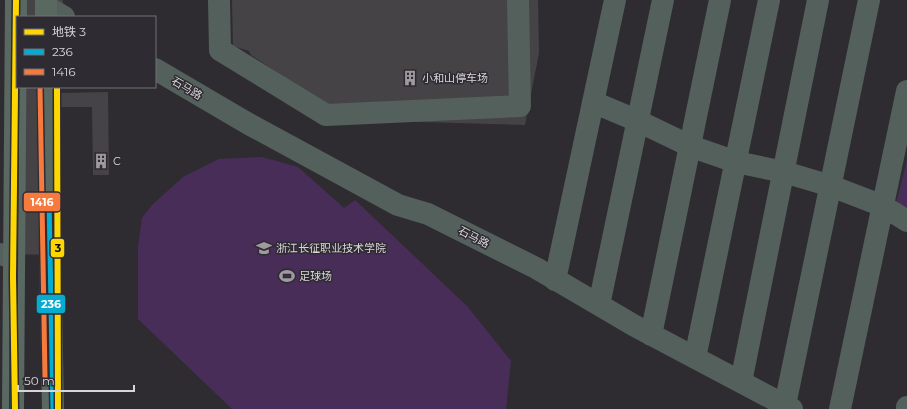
<svg xmlns="http://www.w3.org/2000/svg" width="907" height="409" viewBox="0 0 907 409" font-family="Montserrat,'Noto Sans SC',sans-serif">
<style>
.green{fill:#492d59}
.building{fill:#464347}
.lines{fill:none;stroke-linecap:round;stroke-linejoin:round}
.minor{stroke:#54605b;stroke-width:22}
.major{stroke:#5a6862;stroke-width:22}
.bus-1-casing{stroke:#2f2b32;stroke-width:8}
.bus-2-casing{stroke:#2f2b32;stroke-width:8}
.bus-1{stroke:#06acd0;stroke-width:5}
.bus-2{stroke:#f6793e;stroke-width:5}
.metro-1-casing{stroke:#2f2b32;stroke-width:9}
.metro-1{stroke:#ffd700;stroke-width:6}
.labels{text-anchor:middle;dominant-baseline:central;stroke-width:3;stroke-linejoin:round;paint-order:stroke}
.poi-label{font-size:11px;fill:#d9d6da;stroke:#2f2b32;text-anchor:start}
.street-label{font-size:11px;fill:#d9d6da;stroke:#2f2b32}
.line-badge{stroke:#2f2b32;stroke-width:1.5}
.badge-label{font-size:11px;text-anchor:middle;font-weight:bold;fill:#fff}
.pale-badge-label{font-size:11px;text-anchor:middle;font-weight:bold;fill:#111}
</style>
<rect width="100%" height="100%" fill="#2f2c31"/>
<path class="green" d="M262 157 298 167 344 208 355 200 467 306 511 361 506 409H232L138 319V247L142 218 152 205 183 177 219 159Z
M907 160V209L896 204Z"/>
<path class="building" d="M10 0H63L62 17H17V87H61V93L108 92 109 175H93L92 107H61L59 255 7 254Z
M232 0H538L539 53 525 125 349 120 251 55 249 51 233 46Z"/>
<g class="lines">
<path class="minor" d="M219 0 220 50 326 115 520 106 518 0
M46 6 64 17
M155 69 247 123 398 205 428 214 536 268 635 326 792 409
M593 102 638 121 690 146 736 162 784 172 831 186 883 206 907 221
M0 254 14 258
M555 280 615 0
M599 305 663 0
M651 335 720 0
M695 358 769 0
M741 382 818 0
M785 405 869 0
M840 409 907 91
M907 409V407"/>
<path class="major" d="M46 0V17
M47 87 53 409
M13 409 16 0"/>
<defs>
<path id="bus-1" d="M49 199 53 409
M13 409 16 0"/>
<path id="bus-2" d="M40 87 45 377"/>
</defs>
<use href="#bus-1" class="bus-1-casing"/>
<use href="#bus-2" class="bus-2-casing"/>
<use href="#bus-1" class="bus-1"/>
<use href="#bus-2" class="bus-2"/>
<defs>
<path id="metro-1" d="M57 87 58 409
M15 409 13 277 16 0"/>
</defs>
<use href="#metro-1" class="metro-1-casing"/>
<use href="#metro-1" class="metro-1"/>
</g>
<defs>
<symbol id="building-bare" viewBox="-9 -9 18 18"><path d="M-4-6H4V6H1V3H-1V6H-4ZM-2.5-4.3h1.7v1.8h-1.7ZM.8-4.3h1.7v1.8H.8ZM-2.5-1h1.7V.8h-1.7ZM.8-1h1.7V.8H.8Z" fill="#9e9a9f" stroke="#2f2b32" stroke-width="2.5" paint-order="stroke"/></symbol>
<symbol id="school-bare" viewBox="-9 -9 18 18"><path d="M0-5L7-2L0 1L-7-2ZM-4 1L0 2.5L4 1V4Q0 6-4 4Z" fill="#9e9a9f" stroke="#2f2b32" stroke-width="2.5" paint-order="stroke"/></symbol>
<symbol id="stadium-bare" viewBox="-9 -9 18 18"><path d="M0-5a6.5 5 0 1 0 0 10a6.5 5 0 1 0 0-10ZM-3.5-1.8h7v3.6h-7Z" fill="#9e9a9f" stroke="#2f2b32" stroke-width="2.5" paint-order="stroke"/></symbol>
</defs>
<g fill-rule="evenodd">
<use href="#building-bare" x="399" y="67" width="22" height="22"/>
<use href="#building-bare" x="90" y="150" width="22" height="22"/>
<use href="#school-bare" x="253" y="237" width="22" height="22"/>
<use href="#stadium-bare" x="276" y="265" width="22" height="22"/>
</g>
<g class="labels">
<g class="poi-label">
<text x="422" y="78">小和山停车场</text>
<text x="113" y="161">C</text>
<text x="276" y="248">浙江长征职业技术学院</text>
<text x="299" y="276">足球场</text>
</g>
<g class="street-label">
<text transform="translate(187 88) rotate(31)">石马路</text>
<text transform="translate(474 237) rotate(27)">石马路</text>
</g>
</g>
<g class="line-badge">
<rect x="23" y="192" width="38" height="20" rx="4" fill="#f6793e"/>
<rect x="50" y="238" width="15" height="20" rx="4" fill="#ffd700"/>
<rect x="36" y="294" width="30" height="20" rx="4" fill="#06acd0"/>
</g>
<g class="badge-label">
<text x="42" y="206">1416</text>
<text x="51" y="308">236</text>
</g>
<g class="pale-badge-label">
<text x="58" y="252">3</text>
</g>
<rect x="16" y="16" width="140" height="72" fill="#2f2b32" stroke="#736f75"/>
<rect x="24" y="29" width="20" height="6" fill="#ffd700" stroke="#736f75"/>
<text x="52" y="36" font-size="12" fill="#d9d6da">地铁 3</text>
<rect x="24" y="49" width="20" height="6" fill="#06acd0" stroke="#736f75"/>
<text x="52" y="56" font-size="12" fill="#d9d6da">236</text>
<rect x="24" y="69" width="20" height="6" fill="#f6793e" stroke="#736f75"/>
<text x="52" y="76" font-size="12" fill="#d9d6da">1416</text>
<path d="M18 385v6h116v-6" fill="none" stroke="#d9d6da" stroke-width="2"/>
<text x="24" y="385" font-size="12" fill="#d9d6da" stroke="#2f2b32" stroke-width="3" paint-order="stroke">50 m</text>
</svg>
